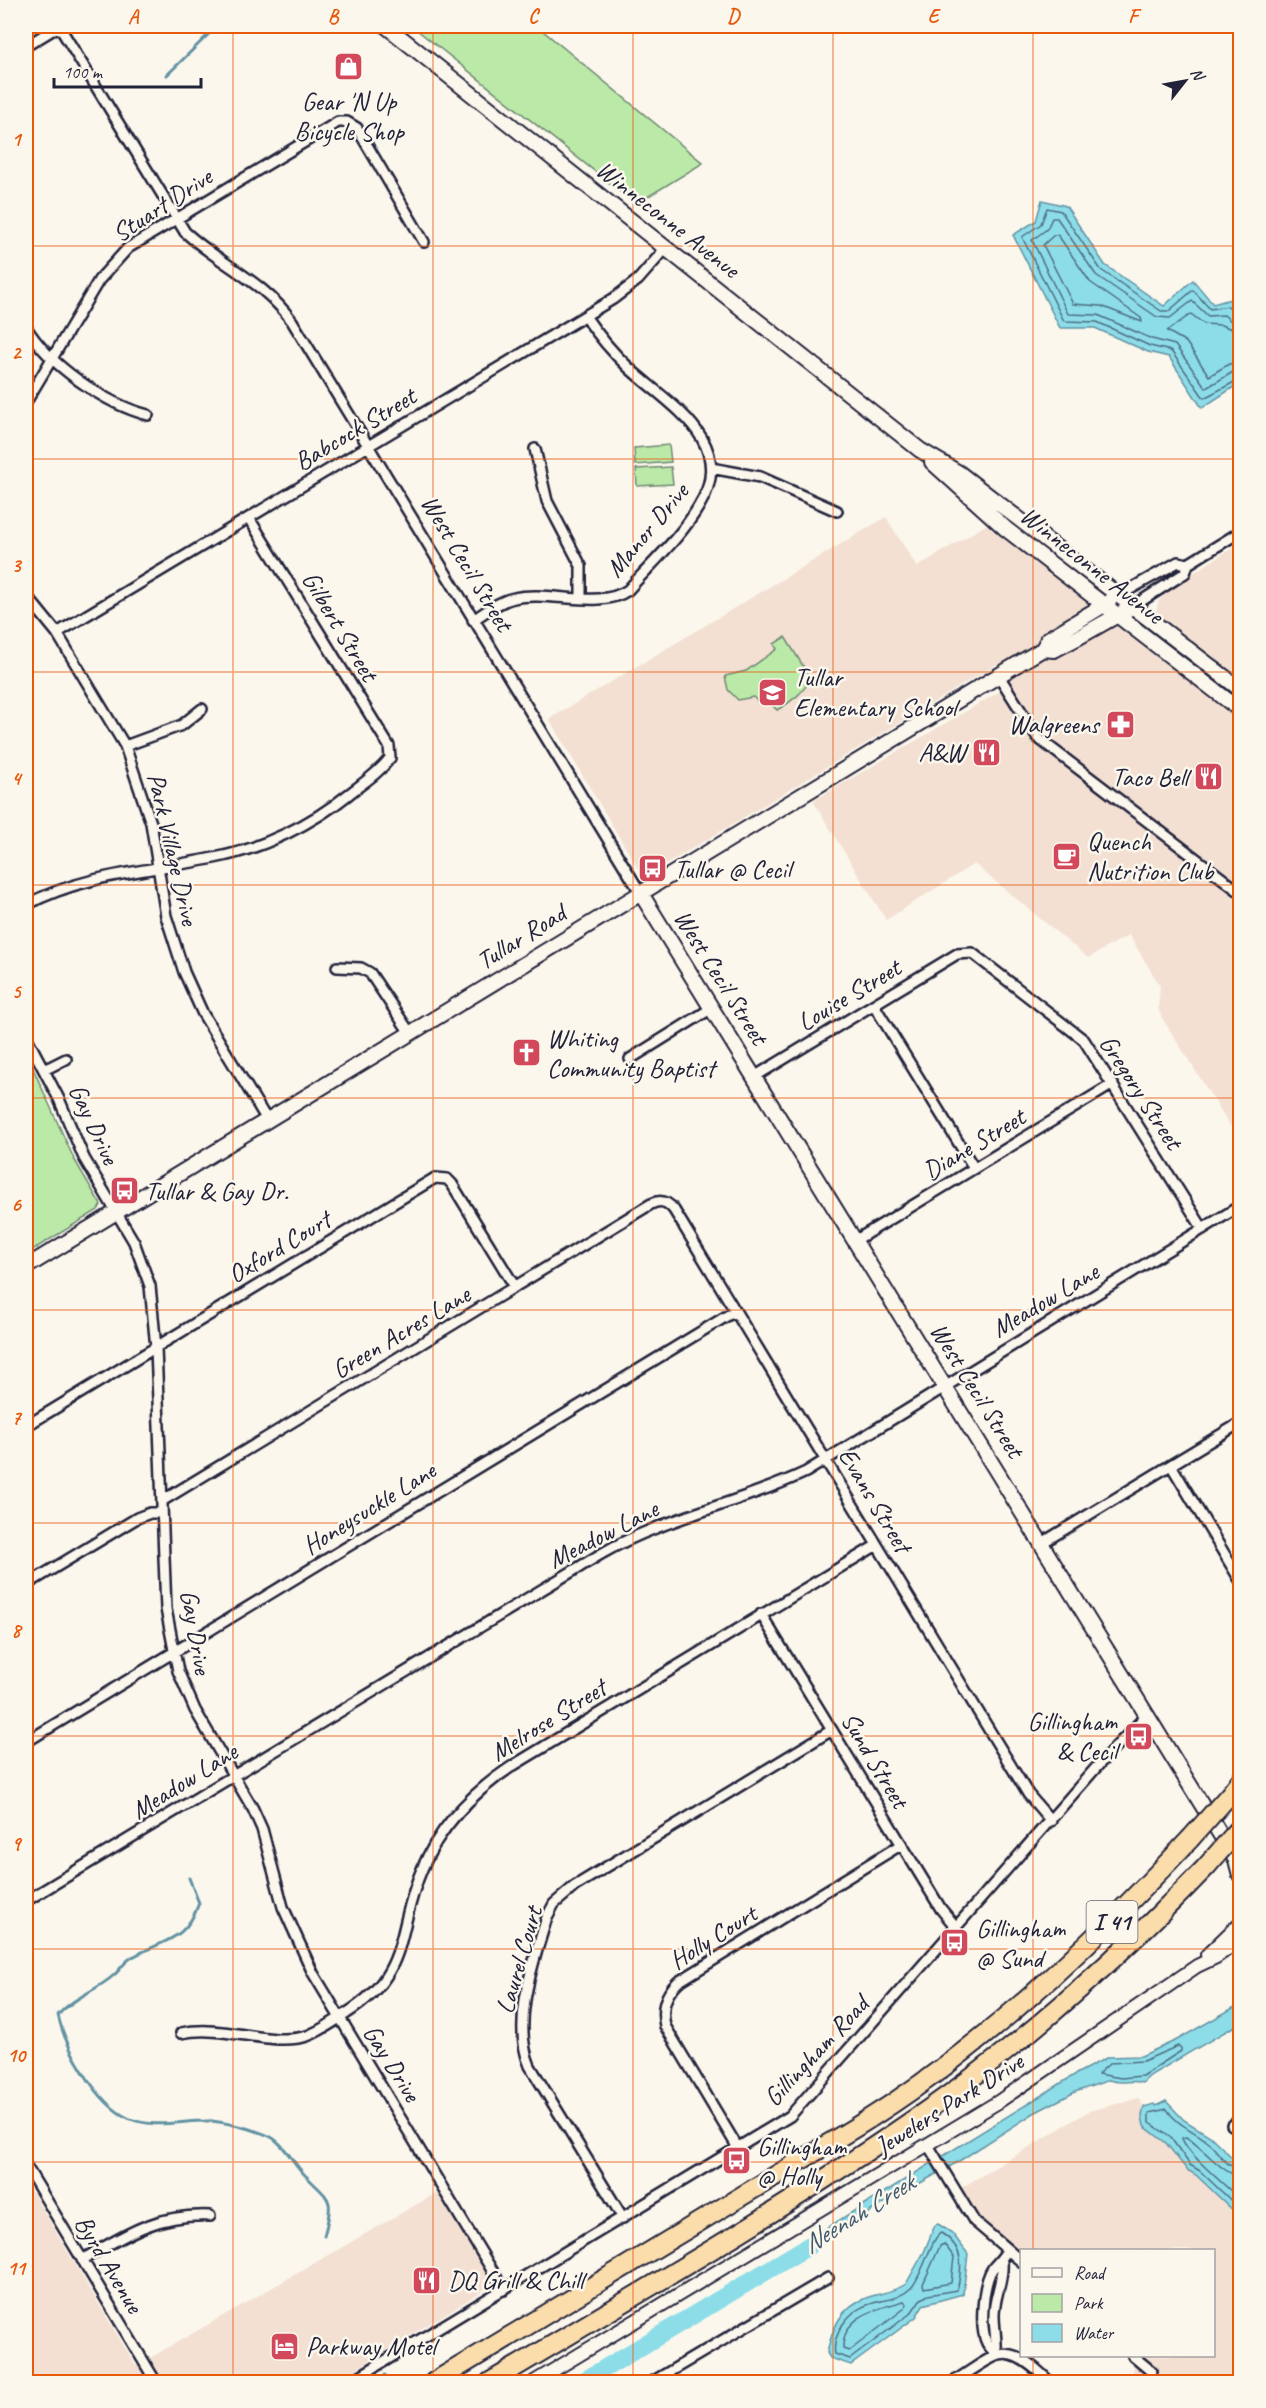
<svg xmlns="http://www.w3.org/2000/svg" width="1266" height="2408" viewBox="0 0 1266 2408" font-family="Caveat,sans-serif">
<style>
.built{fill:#f3e0d3}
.green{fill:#bbeaa8;stroke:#6e8672;stroke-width:1.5}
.water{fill:#8ddde9;stroke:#6292a3;stroke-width:1.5}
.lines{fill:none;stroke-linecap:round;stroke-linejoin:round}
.shore{stroke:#4d6d81;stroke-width:1.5}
.stream{stroke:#6292a3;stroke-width:3}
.river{stroke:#8ddde9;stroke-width:18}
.minor-casing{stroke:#22223b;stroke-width:14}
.tertiary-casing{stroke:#22223b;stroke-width:16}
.secondary-casing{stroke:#22223b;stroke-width:18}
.motorway-casing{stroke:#22223b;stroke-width:22}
.minor{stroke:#fbf7ec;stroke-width:9}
.tertiary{stroke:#fbf7ec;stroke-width:12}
.secondary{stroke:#fbf7ec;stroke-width:14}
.motorway{stroke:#fbddab;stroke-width:18}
.motorway-bridge-casing{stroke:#22223b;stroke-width:22;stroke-linecap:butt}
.motorway-bridge{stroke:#fbddab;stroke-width:18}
.grid{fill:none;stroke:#e8590c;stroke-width:1.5;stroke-opacity:0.55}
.labels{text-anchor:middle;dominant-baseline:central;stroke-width:5;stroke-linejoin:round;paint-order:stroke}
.shield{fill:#fbf7ec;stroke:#636270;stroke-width:1.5}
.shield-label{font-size:24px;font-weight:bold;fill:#22223b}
.poi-label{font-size:26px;fill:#22223b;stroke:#fbf7ec;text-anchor:start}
.street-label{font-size:26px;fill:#22223b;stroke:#fbf7ec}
.water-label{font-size:27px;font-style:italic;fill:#425a6f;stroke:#fbf7ec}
.neatline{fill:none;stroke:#e8590c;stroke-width:2}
.grid-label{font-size:20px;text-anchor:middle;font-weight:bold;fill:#e8590c}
</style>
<rect width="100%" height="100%" fill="#fbf7ec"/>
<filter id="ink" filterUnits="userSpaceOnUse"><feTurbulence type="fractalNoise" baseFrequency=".0167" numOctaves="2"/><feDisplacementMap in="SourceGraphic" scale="12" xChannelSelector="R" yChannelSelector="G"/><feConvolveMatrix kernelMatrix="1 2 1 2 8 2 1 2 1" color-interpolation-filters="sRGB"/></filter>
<g filter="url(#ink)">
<path class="built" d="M886 517 917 567 989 523 1240 717V1141L1162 1018 1158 1008 1160 986 1129 935 1088 958 974 864 886 920 813 801 1009 686 997 664 655 871 645 874 640 872 549 719Z
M1240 543V684L1158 619 1156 612 1159 600 1176 584Z
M1138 2098 1144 2107 1142 2116 1144 2126 1166 2143 1187 2170 1196 2175 1240 2217V2382H1130L1137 2356H1214V2250L1021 2252 978 2217 961 2188 1089 2111Z
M26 2182 136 2366 438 2192 490 2277 492 2285 335 2382H26Z"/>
<path class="green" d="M412 26H537L703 163 636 204Z
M669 445 671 462 635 465 634 448Z
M671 467 673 484 637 486 636 469Z
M785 637 810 677C808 690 788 704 777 710L771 704H761L753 697 738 700 728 690 725 676 746 671 777 649 774 644Z
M26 1053 74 1159 101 1205 98 1210 26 1254Z"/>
<path class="water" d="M1042 200 1066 206 1105 265 1164 306 1193 280 1213 304 1231 299 1240 314V383L1202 408 1169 357 1148 352 1095 328H1060L1013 235 1036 221Z
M1240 2004V2023L1151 2075 1142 2083C1131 2079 1122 2085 1109 2080L1075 2092 1034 2113 956 2163 879 2206 796 2260 791 2257 796 2248 846 2216 1076 2074 1108 2057 1141 2056 1177 2040Z
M1166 2101 1184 2120 1210 2136 1240 2165V2217L1196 2175 1187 2170 1166 2143 1144 2126 1142 2116 1144 2107 1154 2104 1156 2106Z
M938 2224 952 2233 968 2254 963 2294 923 2305 916 2317 851 2365 830 2358 827 2353C832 2329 841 2306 866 2298 880 2293 894 2292 906 2284L924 2252 935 2225Z"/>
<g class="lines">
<path class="shore" d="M1054 235H1058L1090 282 1141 318 1142 322 1101 306 1073 304 1043 245Z
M1240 316 1234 315 1228 306 1210 309 1193 290 1169 311H1161L1101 270 1061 211 1047 208 1041 224 1022 237 1064 321 1097 322 1150 346 1171 351 1204 398 1240 379
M1240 323 1232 322 1224 315 1208 316 1192 301 1170 318 1157 317 1096 275 1057 218H1052L1047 229 1032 240 1068 314 1098 315 1152 339 1175 345 1206 388 1233 372 1240 371
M1240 332 1221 325 1204 324 1191 314 1167 331 1186 342 1209 376 1229 364 1240 362
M1178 2046 1181 2048V2051L1142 2076 1121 2078 1098 2074 1110 2063 1143 2061Z
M1240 2169C1225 2167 1218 2151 1208 2142 1194 2130 1176 2125 1167 2109L1149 2113V2122L1171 2138 1190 2165 1200 2171 1240 2209
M1240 2176C1223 2175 1203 2147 1186 2137L1182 2138C1186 2153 1227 2187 1240 2199
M941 2233C964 2247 963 2266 957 2290L928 2295 920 2300 911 2313 850 2359 835 2354C833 2344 838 2332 843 2324 864 2294 892 2307 911 2288 922 2277 932 2236 941 2233Z
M944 2244 954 2257 951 2283 924 2288 923 2284 940 2246Z
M904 2301 907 2304 905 2308 849 2351 843 2349C842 2315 878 2309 904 2301Z"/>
<path class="stream" d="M167 75 217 26
M189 1878 199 1903C185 1943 163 1939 131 1958 124 1962 120 1970 114 1975 96 1991 74 1997 58 2015 65 2047 97 2104 128 2118 153 2129 179 2121 205 2121 220 2120 257 2130 271 2137 284 2144 294 2164 304 2174 330 2201 335 2196 324 2236
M385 2375 390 2382"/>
<path class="river" d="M582 2382 810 2245"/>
<defs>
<path id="minor" d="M59 26 185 232C222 266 261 279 292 321L640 892
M26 46 59 26
M26 327C49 365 105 404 148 415
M26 402 99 280 128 248 338 122H347L357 128 424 242
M535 449 547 501 581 566V597
M711 468 760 477 837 511
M26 595 57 633 125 746 151 823 166 916 184 972 203 1014 267 1120
M1118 596 1178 562 1188 564
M1132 607 1185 573 1188 564 1240 532
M473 620C486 612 499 601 514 598 549 590 600 610 628 590 652 563 681 537 699 506 739 442 668 404 629 368 612 352 598 335 585 316
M57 633 613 299 638 280 666 248
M999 676 1038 738 1240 892
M125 746 182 725 202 709
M26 905C84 874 150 871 214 858 262 849 312 824 349 794 363 783 379 773 390 758L389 746 249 518
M337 967 361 968 370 973 410 1033
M874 1005 974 1168
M26 1036 59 1099 84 1158 134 1242 150 1286 156 1348 166 1609 178 1671 195 1710 253 1809 262 1829 283 1907 313 1973 504 2290
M630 1059 712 1008
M44 1070 66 1059
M754 1077 957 954 972 953 1084 1040 1203 1229
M856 1240 1113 1084
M26 1426 435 1178 447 1179 452 1184 515 1287
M1171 1465 1240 1580
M162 1501 651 1204C661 1199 668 1202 674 1210L1028 1794 1051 1821
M1042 1543 1240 1423
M26 1585 137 1518 150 1513H162
M761 1614 941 1909 956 1927
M26 1742 735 1311
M26 1901 601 1554C665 1517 739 1504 806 1472L1240 1206
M181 2033C225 2024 270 2047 307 2036 321 2031 335 2021 347 2013 411 1973 396 1929 422 1869 441 1824 474 1791 514 1765L877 1545
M1232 2125 1240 2119
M928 2145 974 2221 1022 2262
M738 2148 665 2026C661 2008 665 1995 678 1982L902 1844
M26 2166 156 2382
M623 2218 530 2066C511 2022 534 1961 547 1917L554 1904 575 1886 832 1730
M82 2260C126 2234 156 2214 210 2216
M996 2354C994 2351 989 2347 987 2343 979 2328 983 2282 993 2268 998 2262 1003 2258 1007 2250
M996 2354C997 2340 994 2328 994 2315 994 2296 1004 2280 1002 2262
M1133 2356 1151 2371
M350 2382 790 2116 1101 1762 1147 1715
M652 2382 828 2278
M953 2382C1000 2353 1004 2338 1050 2382"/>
<path id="tertiary" d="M1207 1955 1240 1923
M534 2382 998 2102 1197 1966 1216 1957 1240 1940"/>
<path id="secondary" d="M386 26 920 450 959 473 1240 689
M932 462 1006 529 1240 710
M1043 649 1048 639 1109 602
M640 892 1236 1860 1240 1875
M26 1267 1016 665 1043 649 1054 650 1079 637 1132 607"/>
<path id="motorway" d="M1231 1793 1240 1781
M434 2382 856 2127C981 2050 1089 1947 1190 1839
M490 2382C639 2293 791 2206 933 2106 1033 2036 1122 1954 1206 1867"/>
</defs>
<use href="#minor" class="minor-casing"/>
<use href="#tertiary" class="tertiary-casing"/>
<use href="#secondary" class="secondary-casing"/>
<use href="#motorway" class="motorway-casing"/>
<use href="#minor" class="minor"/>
<use href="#tertiary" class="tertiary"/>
<use href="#secondary" class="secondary"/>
<use href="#motorway" class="motorway"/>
<defs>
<path id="motorway-bridge" d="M1190 1839 1231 1793
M1206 1867 1240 1828"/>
</defs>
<use href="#motorway-bridge" class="motorway-bridge-casing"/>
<use href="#motorway-bridge" class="motorway-bridge"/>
</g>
</g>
<path class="grid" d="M233 26V2382M433 26V2382M633 26V2382M833 26V2382M1033 26V2250M26 246H1240M26 459H1240M26 672H1240M26 885H1240M26 1098H1240M26 1310H1240M26 1523H1240M26 1736H1240M26 1949H1240M26 2162H1240M1033 2356V2382"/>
<defs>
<symbol id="shop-square" viewBox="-11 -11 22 22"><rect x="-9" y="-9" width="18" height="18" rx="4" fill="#d1495b" stroke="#fbf7ec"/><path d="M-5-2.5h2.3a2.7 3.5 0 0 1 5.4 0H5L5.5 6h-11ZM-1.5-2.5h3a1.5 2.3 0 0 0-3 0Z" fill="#fff"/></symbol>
<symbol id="school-square" viewBox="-11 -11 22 22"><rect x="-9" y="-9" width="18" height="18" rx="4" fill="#d1495b" stroke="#fbf7ec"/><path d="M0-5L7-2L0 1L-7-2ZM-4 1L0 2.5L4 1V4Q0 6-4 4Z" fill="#fff"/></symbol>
<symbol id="pharmacy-square" viewBox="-11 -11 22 22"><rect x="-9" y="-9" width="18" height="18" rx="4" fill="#d1495b" stroke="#fbf7ec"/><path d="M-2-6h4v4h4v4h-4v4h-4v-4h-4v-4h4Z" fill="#fff"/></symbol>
<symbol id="restaurant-square" viewBox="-11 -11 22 22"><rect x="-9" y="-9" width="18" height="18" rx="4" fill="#d1495b" stroke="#fbf7ec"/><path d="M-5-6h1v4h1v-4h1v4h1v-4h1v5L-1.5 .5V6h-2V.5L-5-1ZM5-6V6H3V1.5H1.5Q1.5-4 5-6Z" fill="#fff"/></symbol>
<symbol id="cafe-square" viewBox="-11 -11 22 22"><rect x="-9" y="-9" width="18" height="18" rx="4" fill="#d1495b" stroke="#fbf7ec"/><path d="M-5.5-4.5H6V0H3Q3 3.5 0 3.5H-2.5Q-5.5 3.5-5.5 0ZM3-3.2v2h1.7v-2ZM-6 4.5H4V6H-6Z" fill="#fff"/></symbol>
<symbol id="bus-square" viewBox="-11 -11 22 22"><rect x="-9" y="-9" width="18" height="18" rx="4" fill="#d1495b" stroke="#fbf7ec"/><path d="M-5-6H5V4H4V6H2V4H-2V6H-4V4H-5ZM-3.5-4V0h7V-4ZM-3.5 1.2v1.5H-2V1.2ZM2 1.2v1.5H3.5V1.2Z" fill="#fff"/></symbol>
<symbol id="church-square" viewBox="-11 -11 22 22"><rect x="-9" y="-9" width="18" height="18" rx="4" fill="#d1495b" stroke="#fbf7ec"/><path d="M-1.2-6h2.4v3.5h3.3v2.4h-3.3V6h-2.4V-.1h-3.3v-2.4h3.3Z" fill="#fff"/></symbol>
<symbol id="hotel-square" viewBox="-11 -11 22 22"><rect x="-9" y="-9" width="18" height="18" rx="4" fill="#d1495b" stroke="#fbf7ec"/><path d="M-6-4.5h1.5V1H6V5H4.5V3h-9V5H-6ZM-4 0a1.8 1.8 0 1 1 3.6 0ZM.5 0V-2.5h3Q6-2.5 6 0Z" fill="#fff"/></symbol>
</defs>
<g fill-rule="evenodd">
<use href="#shop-square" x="332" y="50" width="33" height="33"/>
<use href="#school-square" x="756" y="676" width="33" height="33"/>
<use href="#pharmacy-square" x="1104" y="708" width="33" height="33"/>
<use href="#restaurant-square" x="970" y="736" width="33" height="33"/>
<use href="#restaurant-square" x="1192" y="760" width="33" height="33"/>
<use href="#cafe-square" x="1050" y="840" width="33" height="33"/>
<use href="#bus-square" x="636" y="852" width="33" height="33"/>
<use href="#church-square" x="510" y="1036" width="33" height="33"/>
<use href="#bus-square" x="108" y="1174" width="33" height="33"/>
<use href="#bus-square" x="1122" y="1720" width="33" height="33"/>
<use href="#bus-square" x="938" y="1926" width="33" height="33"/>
<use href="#bus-square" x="720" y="2144" width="33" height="33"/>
<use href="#restaurant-square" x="410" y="2264" width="33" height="33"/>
<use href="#hotel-square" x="268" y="2330" width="33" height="33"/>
</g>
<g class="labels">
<rect class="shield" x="1086.5" y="1901" width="51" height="42" rx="4.5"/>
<g class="shield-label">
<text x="1112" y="1922">I 41</text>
</g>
<g class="poi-label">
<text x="349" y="101" text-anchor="middle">Gear 'N Up<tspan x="349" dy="30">Bicycle Shop</tspan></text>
<text x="794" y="677">Tullar<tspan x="794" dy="30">Elementary School</tspan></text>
<text x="1099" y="724" text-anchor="end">Walgreens</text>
<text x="965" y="752" text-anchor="end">A&amp;W</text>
<text x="1188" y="777" text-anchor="end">Taco Bell</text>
<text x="1087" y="841">Quench<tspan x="1087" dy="30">Nutrition Club</tspan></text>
<text x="674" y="869">Tullar @ Cecil</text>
<text x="547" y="1038">Whiting<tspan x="547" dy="30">Community Baptist</tspan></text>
<text x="145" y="1191">Tullar &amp; Gay Dr.</text>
<text x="1117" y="1721" text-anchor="end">Gillingham<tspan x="1117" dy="30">&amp; Cecil</tspan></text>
<text x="976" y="1928">Gillingham<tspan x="976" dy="30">@ Sund</tspan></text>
<text x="757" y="2146">Gillingham<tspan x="757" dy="30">@ Holly</tspan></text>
<text x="448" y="2280">DQ Grill &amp; Chill</text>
<text x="306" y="2346">Parkway Motel</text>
</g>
<g class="street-label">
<text transform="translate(162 205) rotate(-33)">Stuart Drive</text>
<text transform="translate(668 219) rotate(38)">Winneconne Avenue</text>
<text transform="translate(355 429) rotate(-31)">Babcock Street</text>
<text transform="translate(647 530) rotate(-50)">Manor Drive</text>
<text transform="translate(467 563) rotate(59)">West Cecil Street</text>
<text transform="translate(1092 565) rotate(38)">Winneconne Avenue</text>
<text transform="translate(340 626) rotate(59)">Gilbert Street</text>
<text transform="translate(173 849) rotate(77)">Park Village Drive</text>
<text transform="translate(521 937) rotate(-32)">Tullar Road</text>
<text transform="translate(721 977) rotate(58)">West Cecil Street</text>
<text transform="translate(849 995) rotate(-31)">Louise Street</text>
<text transform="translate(1141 1092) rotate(57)">Gregory Street</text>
<text transform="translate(94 1124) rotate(65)">Gay Drive</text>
<text transform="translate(974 1144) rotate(-31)">Diane Street</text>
<text transform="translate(279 1247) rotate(-31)">Oxford Court</text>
<text transform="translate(1045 1300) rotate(-31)">Meadow Lane</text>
<text transform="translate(401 1332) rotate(-31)">Green Acres Lane</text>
<text transform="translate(977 1390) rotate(58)">West Cecil Street</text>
<text transform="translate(875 1500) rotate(59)">Evans Street</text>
<text transform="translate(369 1508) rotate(-32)">Honeysuckle Lane</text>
<text transform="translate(603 1534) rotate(-27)">Meadow Lane</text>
<text transform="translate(196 1632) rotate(80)">Gay Drive</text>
<text transform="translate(548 1720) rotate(-32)">Melrose Street</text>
<text transform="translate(875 1760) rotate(59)">Sund Street</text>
<text transform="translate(184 1781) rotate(-32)">Meadow Lane</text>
<text transform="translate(713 1937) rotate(-32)">Holly Court</text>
<text transform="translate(519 1960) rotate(-74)">Laurel Court</text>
<text transform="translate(816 2051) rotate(-47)">Gillingham Road</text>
<text transform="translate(392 2063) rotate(58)">Gay Drive</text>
<text transform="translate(949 2104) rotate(-32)">Jewelers Park Drive</text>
<text transform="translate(109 2264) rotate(59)">Byrd Avenue</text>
</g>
<g class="water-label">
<text transform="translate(858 2213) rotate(-32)">Neenah Creek</text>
</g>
</g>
<rect width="1266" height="2408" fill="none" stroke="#fbf7ec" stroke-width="66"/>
<rect x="1020" y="2249" width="195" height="108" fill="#fbf7ec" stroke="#a4a2a5" stroke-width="1.5"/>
<rect x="1032" y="2268" width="30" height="9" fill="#fbf7ec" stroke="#a4a2a5" stroke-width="1.5"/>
<text x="1074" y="2279" font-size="18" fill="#22223b">Road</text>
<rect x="1032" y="2294" width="30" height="18" fill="#bbeaa8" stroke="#a4a2a5" stroke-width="1.5"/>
<text x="1074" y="2309" font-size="18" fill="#22223b">Park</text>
<rect x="1032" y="2324" width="30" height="18" fill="#8ddde9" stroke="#a4a2a5" stroke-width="1.5"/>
<text x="1074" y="2339" font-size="18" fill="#22223b">Water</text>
<g transform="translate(1185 81) rotate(59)" stroke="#fbf7ec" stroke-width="4.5" paint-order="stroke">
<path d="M0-4.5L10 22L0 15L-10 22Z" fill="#22223b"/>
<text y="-9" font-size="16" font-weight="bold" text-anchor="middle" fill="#22223b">N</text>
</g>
<path d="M54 78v9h147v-9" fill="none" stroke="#22223b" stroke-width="3"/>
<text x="63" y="78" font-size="18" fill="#22223b" stroke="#fbf7ec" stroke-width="4.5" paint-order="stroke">100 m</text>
<rect x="33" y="33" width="1200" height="2342" class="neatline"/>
<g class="grid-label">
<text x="133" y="23">A</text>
<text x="333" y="23">B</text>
<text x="533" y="23">C</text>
<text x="733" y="23">D</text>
<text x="933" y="23">E</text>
<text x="1133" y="23">F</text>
<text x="16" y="146">1</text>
<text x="16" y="359">2</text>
<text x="16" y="572">3</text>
<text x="16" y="785">4</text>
<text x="16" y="998">5</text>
<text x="16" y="1211">6</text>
<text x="16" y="1424">7</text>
<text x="16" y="1637">8</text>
<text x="16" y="1850">9</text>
<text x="16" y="2062">10</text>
<text x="16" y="2275">11</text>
</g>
</svg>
